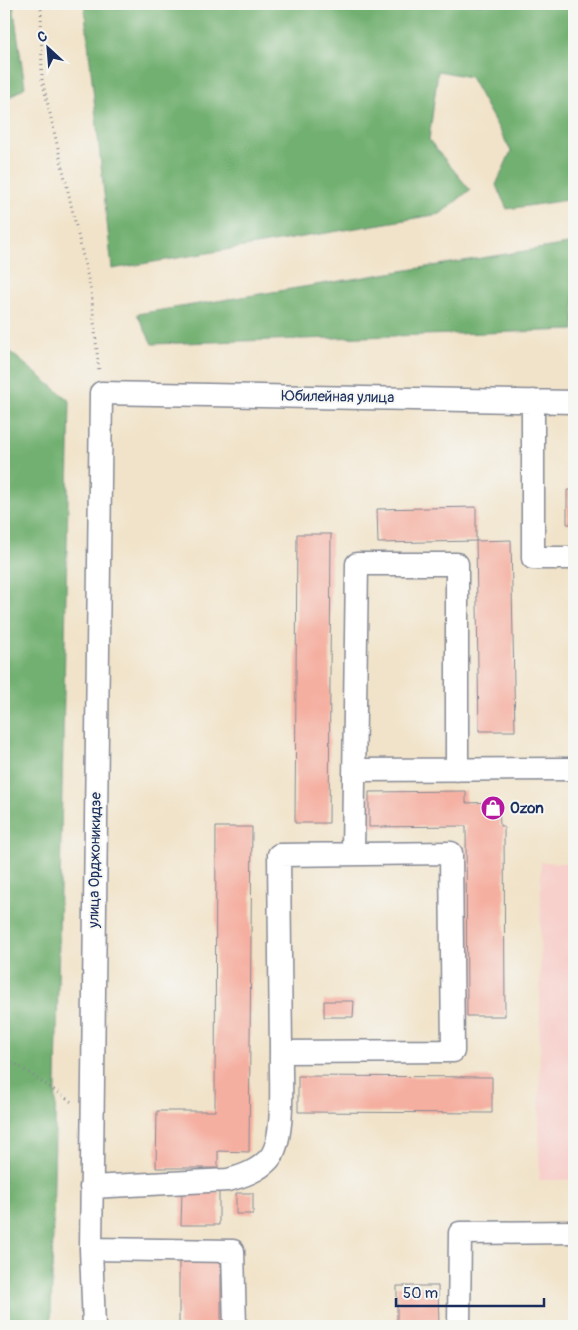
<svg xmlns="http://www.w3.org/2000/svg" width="578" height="1330" viewBox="0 0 578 1330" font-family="Pangolin,sans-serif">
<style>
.built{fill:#f7d0cc}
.forest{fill:#72b071;stroke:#467068}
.building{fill:#f5afa0}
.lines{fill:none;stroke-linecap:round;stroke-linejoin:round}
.minor-casing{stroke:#868994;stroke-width:25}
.path{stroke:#868994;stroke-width:3;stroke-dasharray:1 4;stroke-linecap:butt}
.minor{stroke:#fff;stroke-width:22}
.labels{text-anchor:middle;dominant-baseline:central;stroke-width:4;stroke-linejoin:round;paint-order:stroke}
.street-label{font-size:15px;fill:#1b2f5e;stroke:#f6f6f2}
.poi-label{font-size:15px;font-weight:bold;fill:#1b2f5e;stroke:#f6f6f2;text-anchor:start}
</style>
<rect width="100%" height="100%" fill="#f6f6f2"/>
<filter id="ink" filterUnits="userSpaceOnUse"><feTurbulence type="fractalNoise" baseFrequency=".02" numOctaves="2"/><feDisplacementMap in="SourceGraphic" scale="10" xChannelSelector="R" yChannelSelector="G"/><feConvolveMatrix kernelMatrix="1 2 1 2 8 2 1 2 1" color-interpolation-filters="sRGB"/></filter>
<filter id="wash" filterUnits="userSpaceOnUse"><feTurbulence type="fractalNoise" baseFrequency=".0096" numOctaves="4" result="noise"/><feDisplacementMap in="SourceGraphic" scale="20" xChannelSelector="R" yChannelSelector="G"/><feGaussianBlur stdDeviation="1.12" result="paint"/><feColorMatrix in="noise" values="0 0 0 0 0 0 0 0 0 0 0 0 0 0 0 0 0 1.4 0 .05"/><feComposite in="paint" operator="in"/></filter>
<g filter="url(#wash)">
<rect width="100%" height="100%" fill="#f1e3c9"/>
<path class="built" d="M541 862 574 863V1180H539Z"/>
<path class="forest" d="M4 4H13L25 87 4 101Z
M84 4H574V199L507 209 496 185 511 151 470 77 438 71 429 140 470 190 440 214 112 269Z
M574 243V330L152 344 137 314Z
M4 347 70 401 51 1326H4Z"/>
<g id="blocks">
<path class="building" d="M567 490H574V524H567Z
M476 507V541L378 543 377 509Z
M297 534H331L329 823H295Z
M511 540 515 731H479L476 541Z
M466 791V803L499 802 500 826H504L505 1016H467L466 826 369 827V792Z
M216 827H252L249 1152 218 1151V1168H156L157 1111H215Z
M324 1001H354L353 1017H324Z
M298 1076 492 1077V1113L298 1112Z
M182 1191 219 1192V1225H181Z
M236 1193H253V1214H236Z
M179 1260H221V1326H179Z
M397 1286H438L439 1326H397Z"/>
</g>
</g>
<g filter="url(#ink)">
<use href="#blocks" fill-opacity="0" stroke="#868994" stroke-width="1"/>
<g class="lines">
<defs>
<path id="minor" d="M533 401V558H574
M355 770 574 769
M451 853 453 1051 281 1052 279 855Z
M353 854 357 564H457V770
M91 1187 228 1180C243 1176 258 1171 269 1159 286 1140 280 1078 281 1052
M91 1249 233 1251 235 1326
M94 1326 91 1249 101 393 574 402
M459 1326 460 1233 574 1232"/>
</defs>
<use href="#minor" class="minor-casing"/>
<path class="path" d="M41 4 42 79 91 291 99 372
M4 1056 73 1103"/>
<use href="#minor" class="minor"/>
</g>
</g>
<defs>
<symbol id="shop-disc" viewBox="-11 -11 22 22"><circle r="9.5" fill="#b5179e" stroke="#f6f6f2"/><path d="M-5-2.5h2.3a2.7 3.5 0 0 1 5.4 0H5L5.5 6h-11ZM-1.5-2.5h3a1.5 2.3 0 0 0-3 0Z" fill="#fff"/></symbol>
</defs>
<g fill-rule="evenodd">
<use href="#shop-disc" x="479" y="794" width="28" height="28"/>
</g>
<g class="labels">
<g class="street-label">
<text transform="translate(338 397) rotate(1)">Юбилейная улица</text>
<text transform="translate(95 860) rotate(-89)">улица Орджоникидзе</text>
</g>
<g class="poi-label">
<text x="510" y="808">Ozon</text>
</g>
</g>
<rect width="578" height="1330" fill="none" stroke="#f6f6f2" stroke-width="20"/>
<g transform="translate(48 48) rotate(334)" stroke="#f6f6f2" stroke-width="4" paint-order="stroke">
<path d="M0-4L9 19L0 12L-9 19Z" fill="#1b2f5e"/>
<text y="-8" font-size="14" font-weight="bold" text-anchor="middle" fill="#1b2f5e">С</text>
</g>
<path d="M396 1298v8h148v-8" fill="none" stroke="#1b2f5e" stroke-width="2.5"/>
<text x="403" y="1298" font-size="15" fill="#1b2f5e" stroke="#f6f6f2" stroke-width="4" paint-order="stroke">50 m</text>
</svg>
